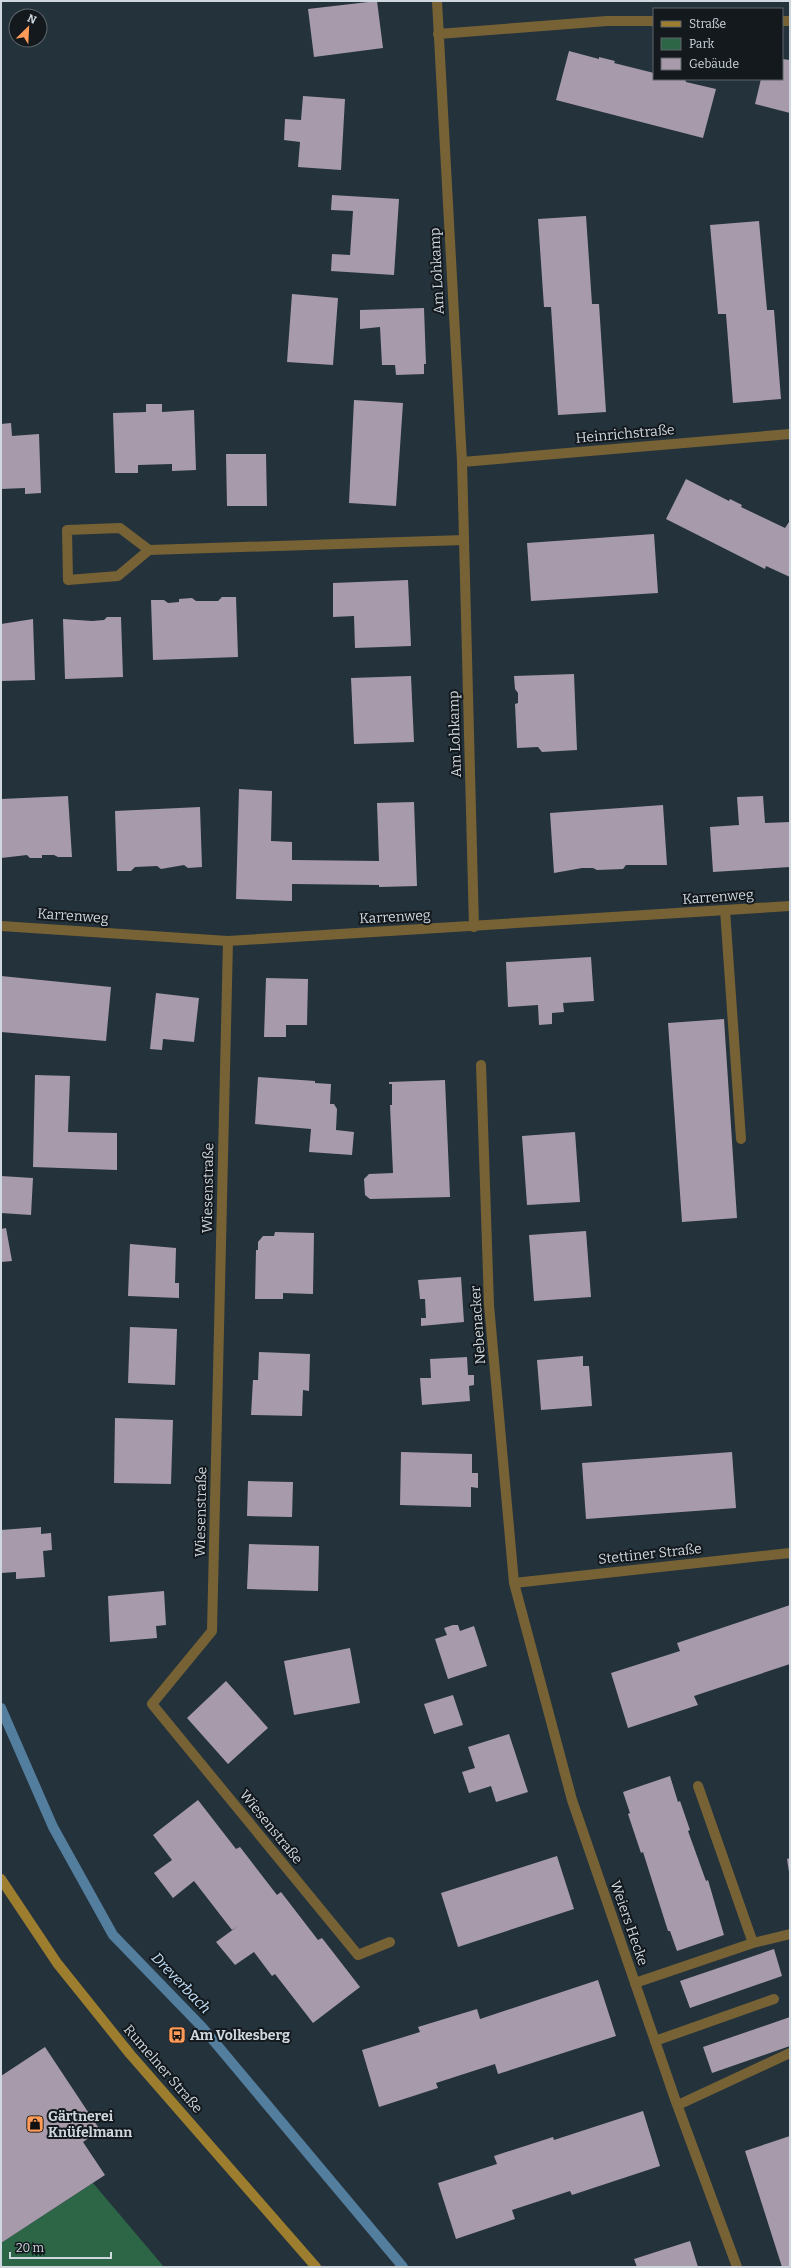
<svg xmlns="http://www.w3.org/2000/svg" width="791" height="2268" viewBox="0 0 791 2268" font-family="Bitter,serif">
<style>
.green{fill:#2c6647}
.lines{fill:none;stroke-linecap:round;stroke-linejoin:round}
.stream{stroke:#547e9e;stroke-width:10}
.building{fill:#a79bab}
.lane{stroke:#766235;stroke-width:10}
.street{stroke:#766235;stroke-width:10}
.secondary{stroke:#9d7e2f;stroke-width:10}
.labels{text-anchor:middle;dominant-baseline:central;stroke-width:4;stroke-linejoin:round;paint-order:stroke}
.street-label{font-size:14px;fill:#cfd8df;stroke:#13191d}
.poi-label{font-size:14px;font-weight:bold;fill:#cfd8df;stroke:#13191d;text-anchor:start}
.water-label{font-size:15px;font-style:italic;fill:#c2e0fa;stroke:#13191d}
</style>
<rect width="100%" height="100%" fill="#24323c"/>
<path class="green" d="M93 2183 164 2267H1V2243Z"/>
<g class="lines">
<path class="stream" d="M1 1708 53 1827 113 1935 202 2027 403 2267"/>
</g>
<path class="building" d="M377 1 383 48 314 57 308 9Z
M569 51 599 59V57L615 61 614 63 654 73V79H685L686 82 716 89 703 138 556 100Z
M782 59 790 60V113L755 104 761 79H782Z
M303 96 345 99 341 170 298 167 300 142 284 140 285 119 301 120Z
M332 195 399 199 394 275 331 271 332 254 350 255 353 211 331 210Z
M586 216 592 304H599L606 412 558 415 551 307H544L538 219Z
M759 221 767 310H774L781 399 733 403 726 314H718L710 225Z
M292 294 338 298 333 365 287 362Z
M424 308 426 364H424V374L396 375 395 365H382L380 327 360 329V310Z
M354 400 403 403 396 506 349 503Z
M146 404H162V412L194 410 196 470 172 471V464L138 465V473H115L113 413 146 412Z
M11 423 12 436 39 434 41 493 25 494V488L1 489V424Z
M226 454H266L267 506H227Z
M686 479 729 501 730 499 742 505 741 507 785 528 789 522H790V577L766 566 765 569 666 519Z
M654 534 658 593 531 601 527 543Z
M408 580 411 646 355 648 354 616 333 617V583Z
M222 597H236L238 657 153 660 151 600H164L168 603 179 602V599L192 598 196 601H218Z
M107 617H121L123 677 65 679 63 619 92 621 104 620Z
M33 619 35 680 1 681V624Z
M574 674 577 750 542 752 538 747 517 748 515 704 518 703V693L515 689 514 676Z
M411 676 414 742 354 744 351 678Z
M239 789 272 791 271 841 292 842V860L379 861 377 803 414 802 417 886 379 887V885L292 884V901L236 899Z
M68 796 72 857H58L54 855H42V858H30L27 855 1 858V799Z
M763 796 765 823 790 822V867L713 872 710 827 739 825 737 797Z
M663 805 667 865H626L623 869 597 870 593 868H582L554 873 550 813Z
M200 807 202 867 188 868 184 865 161 869 157 866 135 867 131 871H117L115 811Z
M591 957 594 1001 563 1003 564 1012 552 1013V1024L539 1025 538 1005 508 1007 506 962Z
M1 976 111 987 106 1041 1 1032Z
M266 978 308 979 307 1025H286V1037H264Z
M156 993 199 998 194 1042 163 1039 162 1050 150 1049Z
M724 1019 737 1218 682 1222 668 1023Z
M35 1075 70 1076 68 1132 117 1133V1170L33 1167Z
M258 1077 315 1081V1083L331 1084 330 1104H334L337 1109 336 1130 354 1132 352 1155 309 1152 311 1129 255 1124Z
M445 1080 450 1197 370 1199 365 1195 364 1179 369 1174 393 1173 390 1105H392V1084H389V1082Z
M575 1132 580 1202 527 1205 522 1136Z
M1 1176 33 1178 31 1215 1 1213Z
M6 1228 12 1261 1 1262V1229Z
M586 1231 591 1297 534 1301 529 1235Z
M275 1232 314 1233 313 1294 283 1293V1299H255L256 1250H258V1242L263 1236H274Z
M130 1244 176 1248 175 1283H179V1298L128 1296Z
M461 1277 464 1322 421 1326V1318H426L425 1299H420L418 1280Z
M130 1327 177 1329 175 1385 128 1383Z
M259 1352 310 1354 309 1391 303 1390 302 1416 251 1415 253 1380H258Z
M583 1356V1366H589L592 1406 541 1410 537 1360Z
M467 1357 468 1375H474V1385L469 1386 470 1401 422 1405 420 1378H431L430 1359Z
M115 1418 173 1420 171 1484 114 1483Z
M401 1452 472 1454V1473H478V1488L471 1487V1507L400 1505Z
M732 1452 736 1508 586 1519 582 1463Z
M248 1481 293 1482 292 1517 247 1516Z
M41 1527V1534L51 1533 52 1550 43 1551 45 1577 16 1579V1572L1 1573V1530Z
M249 1544 319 1546 318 1591 247 1589Z
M164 1591 166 1625 156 1626 157 1638 110 1642 108 1596Z
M790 1605V1664L694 1696 698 1705 628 1728 611 1673 680 1651 677 1643Z
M453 1625H458L460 1631 474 1626 487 1666 448 1679 435 1639 447 1635 444 1628Z
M350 1648 360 1703 294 1715 284 1661Z
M226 1681 268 1728 228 1764 187 1718Z
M453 1695 463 1725 434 1734 424 1704Z
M509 1734 528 1792 496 1802 491 1786 469 1793 462 1772 475 1768 468 1747Z
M670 1776 678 1802 680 1801 690 1830 688 1831 706 1881 708 1880 724 1935 677 1951 670 1931H668L643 1852 641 1853 628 1814 630 1813 623 1792Z
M198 1800 236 1849 240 1847 277 1895 281 1892 318 1940 322 1938 360 1987 313 2023 275 1974 272 1976 254 1952 235 1965 216 1942 238 1926 232 1930 194 1881 173 1898 154 1873 172 1860 153 1835Z
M557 1856 574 1909 458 1947 441 1893Z
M790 1858V1871L789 1872 787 1859Z
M774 1949 782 1976 690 2008 680 1981Z
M598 1980 616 2036 498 2074 495 2064 436 2083 438 2088 379 2107 362 2050 420 2032 418 2027 477 2009 480 2019Z
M790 2017V2046L712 2073 703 2047Z
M45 2047 100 2130 83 2142 105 2175 1 2243V2076Z
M643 2111 660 2166 572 2195 570 2191 512 2210 515 2219 456 2239 438 2183 497 2164 494 2156 553 2137 554 2140Z
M790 2136V2267H782L745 2151Z
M690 2241 698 2267H637L634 2259Z"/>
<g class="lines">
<path class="lane" d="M725 910 741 1139
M753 1943 790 1934
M635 1983 753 1943 698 1786
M655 2041 774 1999
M678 2105 790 2053"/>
<path class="street" d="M437 1 462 462 474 927
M782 21H790
M438 34 607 21H654
M462 462 790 434
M149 550 118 576 68 580 67 530 120 528 149 550 464 540
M1 926 228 941 790 906
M228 941 212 1631 152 1704 358 1955 390 1942
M481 1065 489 1305 514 1583 572 1800 675 2099 737 2267
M514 1583 790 1553"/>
<path class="secondary" d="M1 1879 57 1963 130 2054 316 2267"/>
</g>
<defs>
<symbol id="bus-square" viewBox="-11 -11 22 22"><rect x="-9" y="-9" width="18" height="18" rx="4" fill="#fe9b58" stroke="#13191d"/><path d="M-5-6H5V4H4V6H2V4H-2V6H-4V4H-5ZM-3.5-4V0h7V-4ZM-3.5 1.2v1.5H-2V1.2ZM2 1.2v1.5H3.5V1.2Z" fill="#111"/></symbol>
<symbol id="shop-square" viewBox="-11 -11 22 22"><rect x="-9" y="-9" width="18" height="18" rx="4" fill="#fe9b58" stroke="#13191d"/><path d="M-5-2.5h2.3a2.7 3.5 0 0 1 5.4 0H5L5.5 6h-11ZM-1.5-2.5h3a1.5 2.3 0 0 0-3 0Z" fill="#111"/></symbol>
</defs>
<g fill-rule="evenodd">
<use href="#bus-square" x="167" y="2025" width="20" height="20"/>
<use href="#shop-square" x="25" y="2114" width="20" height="20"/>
</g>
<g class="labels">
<g class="street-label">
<text transform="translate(437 271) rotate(-93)">Am Lohkamp</text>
<text transform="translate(625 434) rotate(-5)">Heinrichstraße</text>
<text transform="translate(455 734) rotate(-92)">Am Lohkamp</text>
<text transform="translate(718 897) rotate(-4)">Karrenweg</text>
<text transform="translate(73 916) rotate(4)">Karrenweg</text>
<text transform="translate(395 917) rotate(-3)">Karrenweg</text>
<text transform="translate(208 1188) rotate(-89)">Wiesenstraße</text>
<text transform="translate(478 1325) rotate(-94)">Nebenacker</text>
<text transform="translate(201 1512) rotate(-89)">Wiesenstraße</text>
<text transform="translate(650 1554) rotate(-6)">Stettiner Straße</text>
<text transform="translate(271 1827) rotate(51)">Wiesenstraße</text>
<text transform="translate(629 1923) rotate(71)">Weiers Hecke</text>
<text transform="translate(163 2069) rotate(49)">Rumelner Straße</text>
</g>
<g class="poi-label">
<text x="190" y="2035">Am Volkesberg</text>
<text x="48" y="2116">Gärtnerei<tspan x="48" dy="16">Knüfelmann</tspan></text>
</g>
<g class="water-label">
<text transform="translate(181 1983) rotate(46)">Dreverbach</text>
</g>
</g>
<rect width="791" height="2268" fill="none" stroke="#cfd8df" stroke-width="4"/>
<rect x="653" y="8" width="130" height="72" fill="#13191d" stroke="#5e656b"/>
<rect x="661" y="21" width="20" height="6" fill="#9d7e2f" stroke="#5e656b"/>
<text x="689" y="28" font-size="12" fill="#cfd8df">Straße</text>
<rect x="661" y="38" width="20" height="12" fill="#2c6647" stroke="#5e656b"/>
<text x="689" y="48" font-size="12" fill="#cfd8df">Park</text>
<rect x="661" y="58" width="20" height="12" fill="#a79bab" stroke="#5e656b"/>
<text x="689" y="68" font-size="12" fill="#cfd8df">Gebäude</text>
<g transform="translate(28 28) rotate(24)"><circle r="19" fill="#13191d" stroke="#5e656b"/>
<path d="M0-3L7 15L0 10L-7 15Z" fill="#fe9b58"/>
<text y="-6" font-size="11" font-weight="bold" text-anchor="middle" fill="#cfd8df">N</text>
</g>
<path d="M10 2252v6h101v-6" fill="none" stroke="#cfd8df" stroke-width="2"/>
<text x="16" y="2252" font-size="12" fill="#cfd8df" stroke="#13191d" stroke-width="3" paint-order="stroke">20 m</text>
</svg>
